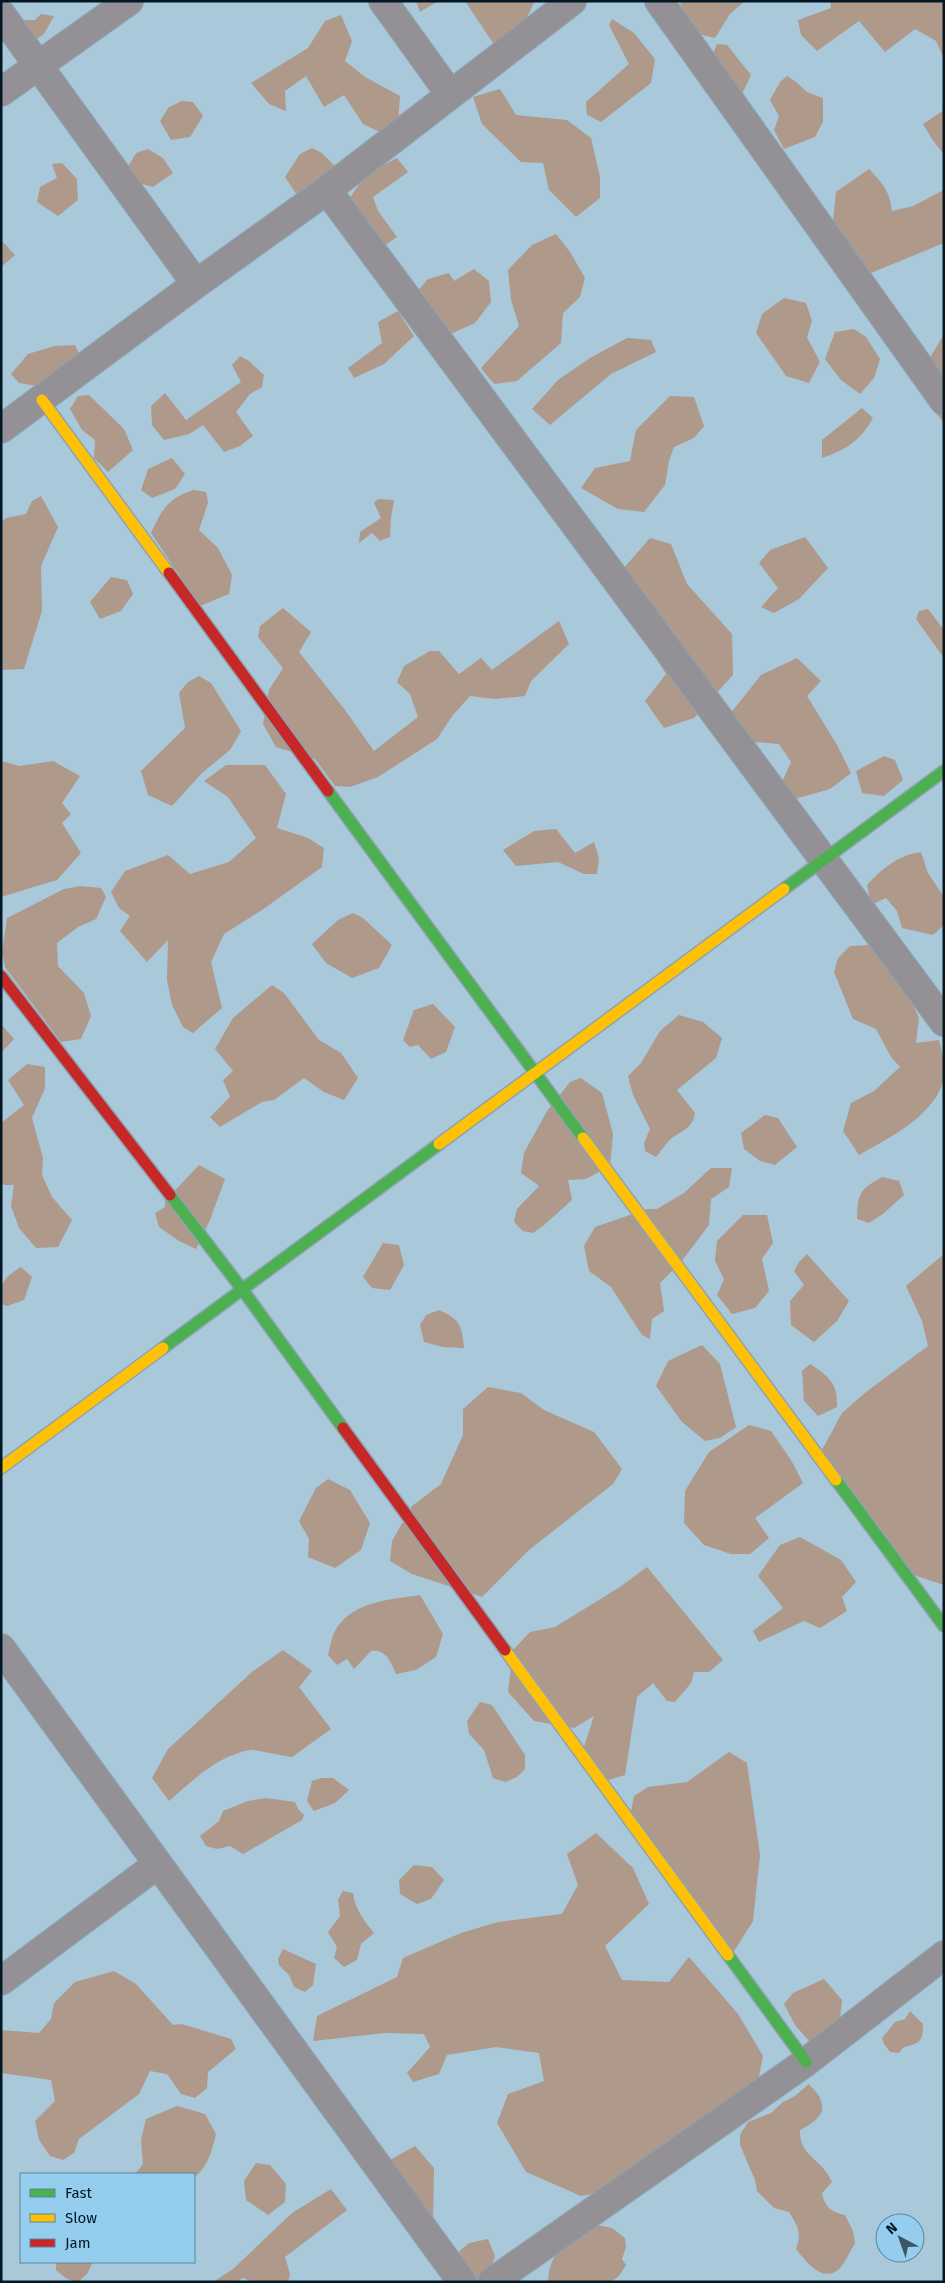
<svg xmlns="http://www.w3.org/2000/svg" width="945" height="2283" viewBox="0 0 945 2283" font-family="'Fira Sans',sans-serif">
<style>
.forest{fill:#ae998a}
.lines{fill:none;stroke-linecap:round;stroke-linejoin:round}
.street-casing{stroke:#8ca4b2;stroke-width:30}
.fast-casing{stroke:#8ca4b2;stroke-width:14}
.slow-casing{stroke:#8ca4b2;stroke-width:14}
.jam-casing{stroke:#8ca4b2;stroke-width:14}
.street{stroke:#949196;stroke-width:28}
.fast{stroke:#4caf50;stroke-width:11}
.slow{stroke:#ffc107;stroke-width:11}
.jam{stroke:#c62828;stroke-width:11}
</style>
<rect width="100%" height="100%" fill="#a9c8da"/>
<path class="forest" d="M416 1H438L420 12Z
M465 1H535L522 27 497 49Z
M681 1H745L730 14 715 38 690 32 679 13Z
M830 1H944V59L936 41 915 29 885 52 859 21 817 51 801 35 798 20 831 8Z
M41 14 54 16 44 34 25 48 15 20H35Z
M341 15 352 41 345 61 365 77 400 96 398 124 382 133 363 124 344 95 324 107 306 76 285 91 286 111 269 104 251 83 308 48 325 21Z
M612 19 634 33 655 59 651 83 601 122 587 115 586 102 629 64 609 25Z
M717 44 727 45 751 75 742 94 709 64Z
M787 76 796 82 807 92 823 98V122L815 137 784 149 774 130 779 116 770 100 780 82Z
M500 89 516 115 567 120 591 138 600 177V198L576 217 549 190 543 163 521 162 482 124 473 97Z
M182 101 193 102 203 116 190 137 171 140 160 121 169 107Z
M944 110V152H942L932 139 923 124Z
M312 148 322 153 337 168 297 195 285 177 300 154Z
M148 149 163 158 173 173 153 187 139 183 128 167 136 153Z
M397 158 408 172 373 197 378 211 397 237 381 248 347 208C353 183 375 169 397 158Z
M62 163 77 179 78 200 58 216 37 202 40 187 57 178 52 164Z
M869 169C882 182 890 192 892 211L913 206 944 190V243L866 275 832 231 836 192Z
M556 234 570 252 585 278 580 297 563 313 561 343 517 381 494 384 481 368 519 326 511 300 508 270 532 245Z
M1 240 15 255 1 267Z
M474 269 489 281 491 302 475 323 444 337 414 295 428 279 449 273 454 281Z
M784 298 806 303 812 321 807 337 820 362 809 383 786 376 756 333 762 314Z
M398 311 414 336 384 364 354 378 348 368 382 343 378 322Z
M854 329 866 337 880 359 874 378 860 394 841 380 825 359 835 332Z
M944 334V423L932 408 928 361Z
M627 338 651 340 656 352 611 374 550 425 532 409 558 380 590 358Z
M75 345 80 356 42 387 19 383 11 374 28 354 55 346Z
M240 356 249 361 264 375 262 387 250 394 236 412 253 436 240 446 224 452 203 425 189 434 164 440 152 425 151 406 165 393 186 420 241 382 232 365Z
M89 395 124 429 133 450 108 472 94 458 95 440 82 430 70 409 78 396Z
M670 396 694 397 704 426 694 438 674 447 669 461 665 485 644 512 618 509 581 488 595 468 630 461 636 430Z
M862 408 873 418C861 440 846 450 822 458V440Z
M172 458 185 474 175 489 152 498 141 490 148 469Z
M194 490 206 492 208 503 199 530 218 548 232 575 229 594 200 606 151 533C162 509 168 498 194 490Z
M41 496 58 527 41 566 42 611 24 669 1 670V522L6 518 26 514 32 501Z
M378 499 394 500 391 518 390 537 380 541 372 533 359 543 360 532 381 518 374 503Z
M805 537 828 568 799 599 774 613 761 607 778 588 759 563 770 550Z
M650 538 671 544 687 584 732 634 733 675 694 718 664 728 645 701 666 674 620 602 623 569Z
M111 577 127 580 133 594 121 611 100 619 90 602Z
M283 608 311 632 299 652 345 710 374 751 418 717 410 694 397 682 404 666 430 651H439L459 674 481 658 492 670 559 621 569 644 531 681 525 696 494 699 470 696 453 715 437 739 378 777 350 787 335 786 315 759 276 747 263 724 269 690 283 668 258 637 260 626Z
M928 609 944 630V658L916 619 919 611Z
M797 658 821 681 807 696 837 745 851 773 830 789 795 799 782 782 791 762 779 744 743 741 730 714 761 675Z
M199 676 211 683 241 731 230 750 202 773 172 806 148 795 141 771 185 728 179 693 188 682Z
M884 756 895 760 903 780 884 796 862 793 856 771Z
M1 761 20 766 53 761 80 776 62 803 71 814 62 823 81 853 57 880 1 897Z
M226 765H265L286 794 277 828 308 838 324 848 322 867 262 910 224 934 211 962 222 1008 193 1033 183 1027 172 1005 167 980 168 940 147 962 120 931 130 916 119 908 111 892 125 871 168 855 190 874 229 862 256 838 228 797 204 781Z
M556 829 575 853 594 842 599 858 597 874H584L558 862 516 866 503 850 534 831Z
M921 852 928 873 944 897V925L933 935 902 928 897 911 886 898 871 905 867 885C882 869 898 855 921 852Z
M80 886 101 888 106 897 96 919 78 927 57 943 58 966 84 993 91 1016 81 1039 61 1042 5 967 2 952 7 918 64 889Z
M353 913 363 918 392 945 379 968 352 978 326 963 312 944 338 920Z
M870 945 911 1000 919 1018 916 1043 939 1040C942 1052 945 1066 944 1078 936 1115 889 1138 859 1155L843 1131 851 1103 874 1091 900 1067 891 1057 876 1029 853 1019 834 972 838 958 850 946Z
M272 985 284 993 319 1040 341 1053 358 1078 344 1100 324 1092 304 1078 274 1100 262 1102 220 1127 210 1117 230 1097 223 1080 233 1071 215 1049 233 1018Z
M433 1004 455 1027 446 1052 431 1059 418 1045 410 1047 403 1040 414 1010Z
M679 1015 703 1022 722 1038 716 1058 677 1090 695 1113C693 1128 683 1130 672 1138 666 1143 661 1151 656 1157L645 1151 644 1143 650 1129 633 1095 628 1076 641 1063 660 1031Z
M1 1024 14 1039 1 1053Z
M27 1064 45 1067V1088L32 1118 43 1158 42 1175 52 1197 72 1220 58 1247 36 1248 19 1228 11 1206 14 1185H4L1 1182V1123L24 1105 8 1080Z
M581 1078 602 1093 613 1134 610 1166 586 1179 568 1180 572 1200 543 1226 533 1233 523 1231 514 1222 517 1209 539 1186 521 1173 524 1153 547 1111 570 1082Z
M765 1115 778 1118 797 1147 775 1165 760 1161 744 1149 741 1133Z
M199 1165 225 1179 210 1220 196 1249 179 1241 159 1227 155 1213 165 1207V1201Z
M711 1168H732L729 1187 711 1199 709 1225 681 1262 660 1283 664 1311 652 1319 650 1339 642 1335 611 1287 589 1271 584 1246 595 1227 647 1209H657L684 1193Z
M882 1177 899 1181 904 1195 883 1214 869 1223 857 1219C858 1193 859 1190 882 1177Z
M743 1215H767L773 1243 762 1259 769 1291 755 1308 732 1314 717 1295 724 1279 715 1261 717 1241Z
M383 1243 399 1245 404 1265 390 1290 372 1288 363 1277Z
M807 1254 849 1301 837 1321 814 1342 791 1325 790 1301 804 1285 794 1271 799 1262Z
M944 1254V1585L898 1570 817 1459 842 1413 866 1392 928 1346 922 1321 906 1286Z
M21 1267 32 1277 24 1300 7 1306 1 1304C1 1282 2 1279 21 1267Z
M439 1310C460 1319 462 1326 464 1348L443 1347 424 1342 420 1325 426 1315Z
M702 1345 720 1364 736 1427 720 1438 705 1441 682 1422 656 1386 668 1361Z
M810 1364C829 1376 838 1384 837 1407L818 1416 804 1401 802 1371Z
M488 1387 521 1393 544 1410 594 1432 622 1469 613 1484 529 1550 482 1597 412 1574 390 1561 392 1541 412 1506 441 1484 463 1435V1409Z
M749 1425 771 1431 791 1460 803 1483 755 1518 769 1538 750 1554H731L704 1545 684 1523 685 1491 709 1452Z
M328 1479 350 1490 370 1523 361 1550 335 1568 308 1557 309 1539 299 1521 316 1488Z
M800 1537 841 1560 856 1582 842 1597 847 1611 820 1628 804 1621 759 1642 753 1631 783 1608 758 1576 780 1545Z
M647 1567 723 1660 709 1672H694L691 1683 675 1702 667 1701 653 1683 637 1697 625 1775 598 1783 583 1750 594 1716 574 1728 534 1721 508 1692 513 1650 530 1632 555 1627 620 1587Z
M420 1595 443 1634 436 1657 416 1670 396 1674C391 1662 386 1649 371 1651L354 1669 347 1659 337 1665 328 1655C330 1648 331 1639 334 1633 350 1601 389 1600 420 1595Z
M283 1650 312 1671 299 1687 331 1729 292 1757C285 1756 253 1749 250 1750 217 1756 193 1780 169 1801L152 1778 168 1749 252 1672Z
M480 1702 492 1705 525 1755V1769L517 1777 505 1782 493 1778 484 1750 469 1734 467 1721Z
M729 1752 747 1763 760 1855 753 1921 733 1953 628 1826 634 1796 648 1787 687 1782Z
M321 1778H333L349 1790 335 1803 314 1811 307 1801 312 1781Z
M266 1798 295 1802 298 1809 304 1815 302 1820 243 1854 230 1846 217 1849 206 1846 200 1836 219 1821 223 1811 248 1801Z
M596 1833 633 1868 649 1904 605 1946 622 1980 669 1982 689 1957 738 2014 763 2056 755 2096 623 2189 581 2196 526 2172 497 2123 508 2094 544 2081 539 2053 496 2047 447 2055 439 2074 413 2082 407 2073 430 2047 424 2034 385 2033 313 2041 317 2016 397 1977 403 1958 461 1933 498 1922 562 1914 578 1885 567 1854Z
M414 1865 432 1867 444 1880 431 1899 417 1904 400 1894 399 1880Z
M343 1891 353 1893C355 1910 364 1920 374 1933L361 1944 357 1960 344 1967 334 1958 337 1947 328 1932 340 1916 338 1899Z
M283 1949 316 1964 313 1985 305 1992 294 1987 289 1975 279 1965 278 1959Z
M114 1971 136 1984 173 2025 182 2024 231 2039 236 2049 208 2072 207 2088 195 2098 181 2094 167 2074 150 2071 139 2094 79 2139 74 2153 63 2160 50 2156 39 2140 35 2121 55 2101 51 2080 1 2073V2030L39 2033 51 2019 54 2003 75 1982Z
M824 1979 842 2000 839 2027 810 2042 795 2025 784 2004 793 1993Z
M910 2011 923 2024C923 2044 919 2042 903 2048L899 2053 890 2052 884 2044 882 2038 895 2022 905 2019Z
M809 2084C813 2089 820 2095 821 2101 827 2116 810 2125 800 2130 799 2157 822 2158 832 2182L822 2193C824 2206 832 2213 845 2215L853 2231 855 2243C850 2251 845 2264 838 2270 821 2283 805 2260 796 2249 802 2232 798 2227 789 2212L774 2208 757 2191 755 2180 740 2145V2135L748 2122 771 2113 783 2102 795 2096Z
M177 2106 205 2114 216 2134C212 2150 208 2168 194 2177V2174H135L143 2164 141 2140 146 2119Z
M415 2146 434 2168 433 2227 390 2160Z
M256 2163 270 2165 286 2184 285 2202 268 2215 246 2200 244 2181Z
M331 2189 347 2210 285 2257 290 2274 288 2282H252L243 2278 237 2282H213L233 2269 292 2213Z
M587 2223 612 2228 625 2238 626 2247 622 2259 626 2265 619 2276 611 2282H548C549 2252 567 2241 587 2223Z
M488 2239 495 2256 488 2278 472 2282 455 2255 469 2243Z
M56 2262H93L87 2274 78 2282C68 2281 63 2276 56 2270Z"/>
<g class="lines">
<defs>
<path id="street" d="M383 1 450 94
M659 1 944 401
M1 14 196 284
M1 92 129 1
M327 190 944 1022
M1 429 196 284 327 190 572 1
M1 1648 462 2282
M1 1981 158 1864
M492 2282 806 2062 944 1955"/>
<path id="fast" d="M328 791 583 1138
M784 889 944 771
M170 1195 242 1289 343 1428
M163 1348 439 1144
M836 1480 944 1626
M728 1955 806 2062"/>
<path id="slow" d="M42 400 169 573
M583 1138 836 1480
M439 1144 784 889
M1 1468 163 1348
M505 1650 728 1955"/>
<path id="jam" d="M169 573 328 791
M1 976 170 1195
M343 1428 505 1650"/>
</defs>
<use href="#street" class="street-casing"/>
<use href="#fast" class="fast-casing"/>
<use href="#slow" class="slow-casing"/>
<use href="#jam" class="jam-casing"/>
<use href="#street" class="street"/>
<use href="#fast" class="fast"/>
<use href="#slow" class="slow"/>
<use href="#jam" class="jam"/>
</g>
<rect width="945" height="2283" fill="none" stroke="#021824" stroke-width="5"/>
<rect x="20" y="2173" width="175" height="90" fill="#95cdee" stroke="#5a859d"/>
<rect x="30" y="2189" width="25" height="8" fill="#4caf50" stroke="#5a859d"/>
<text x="65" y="2198" font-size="15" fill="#021824">Fast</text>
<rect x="30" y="2214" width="25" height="8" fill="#ffc107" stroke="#5a859d"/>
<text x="65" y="2223" font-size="15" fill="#021824">Slow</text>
<rect x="30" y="2239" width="25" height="8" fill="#c62828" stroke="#5a859d"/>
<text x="65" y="2248" font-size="15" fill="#021824">Jam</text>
<g transform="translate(900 2238) rotate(319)"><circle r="24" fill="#95cdee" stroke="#5a859d"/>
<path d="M0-4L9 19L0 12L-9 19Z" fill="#3c5664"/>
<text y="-8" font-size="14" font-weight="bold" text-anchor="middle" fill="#021824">N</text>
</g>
</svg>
